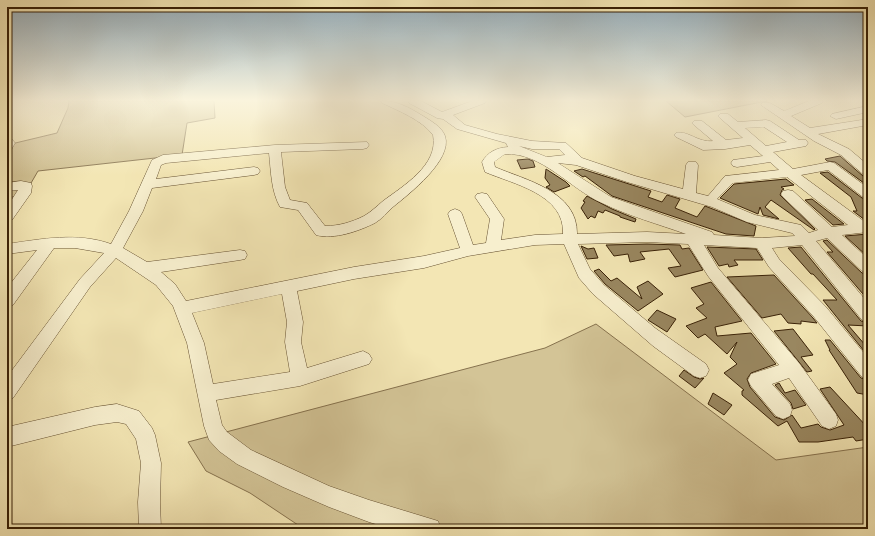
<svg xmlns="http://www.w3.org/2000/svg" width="875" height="536" viewBox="0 0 875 536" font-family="'IM FELL English',serif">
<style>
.green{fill:#d3c496;stroke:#86724e}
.building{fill:#998760;stroke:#382006}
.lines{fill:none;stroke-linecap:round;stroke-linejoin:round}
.minor-casing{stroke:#675232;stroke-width:1}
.minor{fill:#f7efce;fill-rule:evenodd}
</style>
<rect width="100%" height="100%" fill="#f3e6b4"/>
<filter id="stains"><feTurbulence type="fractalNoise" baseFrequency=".005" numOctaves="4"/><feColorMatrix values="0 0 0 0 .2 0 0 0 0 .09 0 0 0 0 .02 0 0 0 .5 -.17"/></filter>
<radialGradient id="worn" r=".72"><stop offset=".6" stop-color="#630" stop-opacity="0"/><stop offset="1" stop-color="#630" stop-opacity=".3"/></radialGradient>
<path class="green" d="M69 101H214L215 118 187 123 182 155 38 171 23 197H7V145L57 133 68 108Z
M666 101H767L685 117Z
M596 324 776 460 868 447V529H304L250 493 206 471 188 442 545 348Z"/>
<path class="building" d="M840 156 863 176 868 177V186L835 162 827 161 825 159Z
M528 159 533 161 535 167 521 169 517 160Z
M546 169 566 182 570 186 554 192 546 187 550 185 545 178Z
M582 169 651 191 648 197 662 202 667 195 680 199 675 208 697 217 705 206 756 226 754 236 726 234 612 196 585 176 583 177 574 171Z
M828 172 862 198 868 199V220H865L853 211H857L851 197 820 173Z
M786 179 794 185 781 187 784 189 782 190 780 195 815 229 814 230 771 200 765 207 779 219 763 215 760 207 758 214 720 198 734 184Z
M587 196 612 209 636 219 635 222 620 217V216L605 210 603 213 598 211 595 218 591 216 588 219 581 208 585 202 583 201Z
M812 199 844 224 833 225 805 200Z
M868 234V257L845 236Z
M827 240 862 273 868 275V294H863L827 252H833L823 241Z
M647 244 680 245 682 249 689 248 703 270 675 277 668 268 681 266 669 249 640 252 645 259 630 262 628 254 614 256 606 245Z
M581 246 588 249 594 248 598 258 587 259Z
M707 247 756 249 763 260H734L738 265 729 267 728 264 719 266Z
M801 247 861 321 868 323V326L848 325 866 346H868V356L823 300H837L813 274H811L788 248Z
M599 269 611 281 617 278 642 299 637 287 648 281 663 294 638 311 605 284 594 271Z
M774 275 813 318 817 323 801 321V324L788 323 781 314 762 318 727 277Z
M711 282 742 321 715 327 717 336 751 333 776 364 751 373 747 379 750 387 775 417 784 420 792 415 801 428 818 424 821 427 830 430 844 425 820 389 830 387 868 428V439L856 441 853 437 818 442H799L787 421 778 426 742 395V391L744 390 724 373 737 364 730 357 737 342 727 354 705 334 698 338 686 326 707 318 696 308 704 304 691 288Z
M657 310 676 319 667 332 648 320Z
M793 329 813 355 801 357 812 371 807 372 774 331Z
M825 340H830L861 378 868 380V395L857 393 829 350H830Z
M684 370 694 377 700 379 704 378 695 388 679 376Z
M779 383 785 393 795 390 806 405 793 409 791 403 775 385Z
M713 393 732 405 724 415 708 404Z"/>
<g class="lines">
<defs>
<path id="minor" d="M381 101C398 101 408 107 423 116 431 121 442 127 445 136 453 160 409 194 393 207 387 212 382 219 375 223 359 231 334 240 316 235L298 210 280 207C271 191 271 171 269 153L166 163 161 165 156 179 254 167 258 168 260 171 258 174 254 175 152 188 143 211 123 248 147 262 240 250 245 251 247 255 245 259 240 260 161 272 175 284 186 301 354 267 424 256 460 248 448 214 450 211 455 209 460 211 462 214 473 245 486 243 490 219 475 197 477 194 482 193 487 194 504 219 501 240 535 235 563 234C565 194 513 184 485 172L482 162C488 152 496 148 508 147L506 143 457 129 443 119 437 118 409 103 408 101H421L442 112 472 101H486L485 103 453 115 465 125 497 134 532 141 566 143 582 158 635 176 683 189 686 165 688 162H696L698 165 696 193 708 196 725 176 779 170 770 162 737 167 733 166 731 163 733 160 763 156 750 145 725 149 703 150 676 137 674 135 676 133C688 130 698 143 713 141L694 125 692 123 694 121H702L726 140 743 138 720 118 718 116 720 114H728L738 122 766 120 770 121 799 140H806L808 143 806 146 773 152 793 169 830 162 834 163 868 188V198L863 197 828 170 801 175 865 222H868V232L842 235 868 259V274L863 272 827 238 816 241 868 303V322L862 320 802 245 772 248 779 259 826 307 868 358V379L862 377 814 317 769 267 757 248 704 245 718 268 799 363 836 414 838 420 836 426 829 429 822 426 789 378 772 384 790 404 792 410 790 416 783 419 776 416 751 386 748 380 751 374 779 365 708 276 688 244 647 242 578 244 590 269 604 285 655 328 706 364 709 370 706 376 700 378 694 376 653 346 593 294 579 278 564 244 535 245 468 256 424 268 354 279 297 291 303 322 301 342 307 368 363 351 369 354 372 359 369 364 300 386 216 400 222 425 227 432 251 450 329 486 369 500 438 521 441 529H392L369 522 329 507 283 487 237 464 219 451 209 440 204 426 187 343 173 306 156 285 116 258 90 287 13 398 7 400V377L80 279 104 253 75 248H54L13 305 7 306V288L37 250 7 254V244C42 239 77 232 111 244L129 211 152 160 163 155 275 145 367 142 369 145 367 148 363 149 281 152 285 187 290 200 307 203 325 226C339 226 352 222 364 216 371 212 377 206 383 201 403 186 439 165 433 135 422 120 399 111 382 103ZM764 127 787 142 766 146 745 128ZM519 146 532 149H559L565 155 547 157ZM505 154C542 152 570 189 602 203 629 216 658 224 686 234L647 232 577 234C578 191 525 180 495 167L494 162ZM558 163 576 165 627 182 712 207 747 222 792 233 795 236 761 238 714 235 712 232 611 197ZM787 177 848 225 832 227 793 191 788 190 783 191 781 194 783 197 818 230 809 233 801 225 755 215 717 199 733 183ZM282 294 287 322 285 342 290 372 213 384 204 343 192 313Z
M809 101H823L822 103 791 116 810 128 868 119V125L818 134 849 149 868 165V176L864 175 841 155 814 141 761 105 762 103H770L784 111Z
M868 106V112L836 119 830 116 832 114Z
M7 136 11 138 15 143 11 150 7 151Z
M21 181 31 183 32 186 31 193 12 220 7 222V207L18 190 7 191V183Z
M117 404 139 411 152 428 155 435 161 463 160 502 161 529H139L138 502 141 463 136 439 126 424 117 422 95 425 7 447V427L95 407Z"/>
</defs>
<use href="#minor" class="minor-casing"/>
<use href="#minor" class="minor"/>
</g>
<linearGradient id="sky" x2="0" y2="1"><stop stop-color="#93adbc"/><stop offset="0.57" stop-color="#faf4dd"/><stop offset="1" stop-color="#faf4dd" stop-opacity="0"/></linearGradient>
<rect width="875" height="176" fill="url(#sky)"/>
<rect width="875" height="536" fill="none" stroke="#f3e6b4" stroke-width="24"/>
<rect x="8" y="8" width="859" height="520" fill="none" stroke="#382006" stroke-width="2"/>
<rect x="12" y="12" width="851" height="512" fill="none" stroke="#382006"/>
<rect width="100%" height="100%" filter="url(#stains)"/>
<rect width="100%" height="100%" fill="url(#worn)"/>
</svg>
